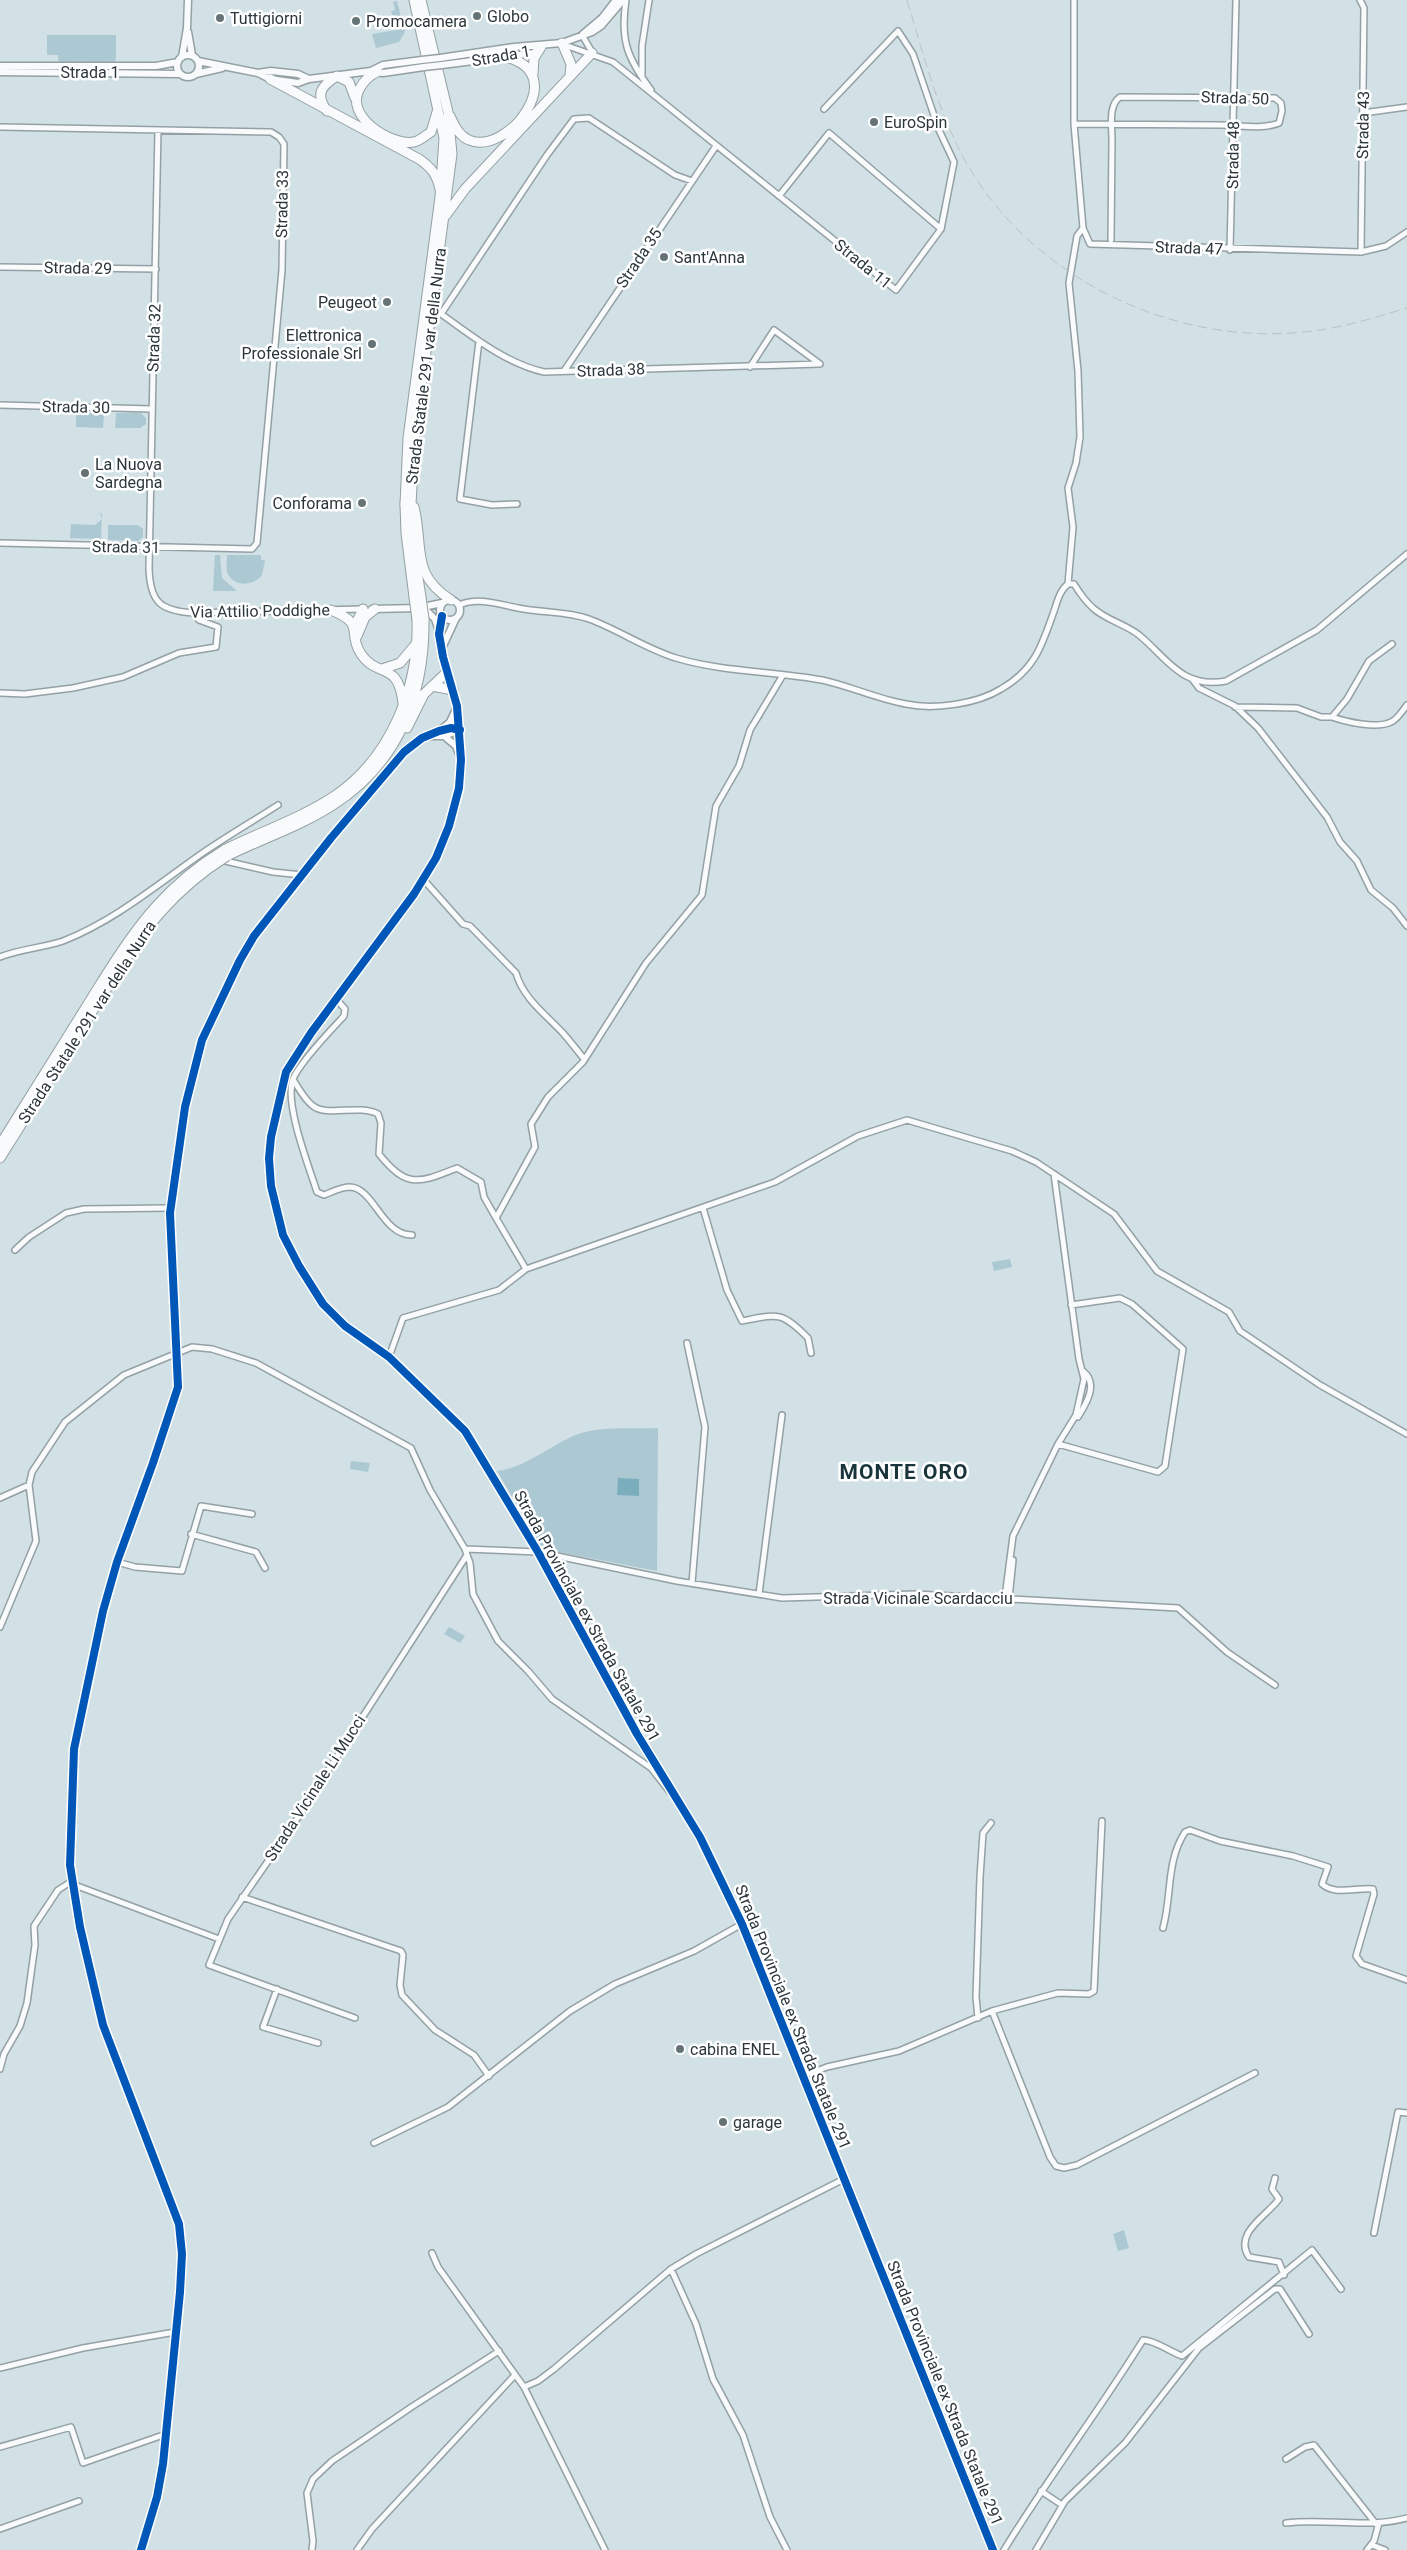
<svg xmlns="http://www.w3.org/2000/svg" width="1407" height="2550" viewBox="0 0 1407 2550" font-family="Roboto,sans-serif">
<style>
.green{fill:#acc8d2}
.water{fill:#7aaebd}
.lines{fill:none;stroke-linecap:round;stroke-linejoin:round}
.minor-casing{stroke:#94a0a4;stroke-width:8}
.tertiary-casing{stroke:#94a0a4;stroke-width:9}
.primary-casing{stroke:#94a0a4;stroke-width:11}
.trunk-casing{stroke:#94a0a4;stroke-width:11}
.minor{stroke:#f8fafb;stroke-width:5}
.tertiary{stroke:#f8fafb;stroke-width:6}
.primary{stroke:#f8fafb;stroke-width:9}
.trunk{stroke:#f8fafb;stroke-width:9}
.rail{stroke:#bdc2c2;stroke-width:1;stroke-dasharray:10 5;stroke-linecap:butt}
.tertiary-bridge-casing{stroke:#94a0a4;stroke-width:9;stroke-linecap:butt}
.trunk-bridge-casing{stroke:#94a0a4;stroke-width:11;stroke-linecap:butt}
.tertiary-bridge{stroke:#f8fafb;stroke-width:6}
.trunk-bridge{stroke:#f8fafb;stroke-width:9}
.cycleway-casing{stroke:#fff;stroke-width:11}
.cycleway{stroke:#0057b8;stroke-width:8}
.poi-dot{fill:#657276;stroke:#fff;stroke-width:2}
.labels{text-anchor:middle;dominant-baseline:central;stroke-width:5;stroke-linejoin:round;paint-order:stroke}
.poi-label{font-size:16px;fill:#2b373a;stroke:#fff;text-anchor:start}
.street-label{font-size:16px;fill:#2b373a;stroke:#fff}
.district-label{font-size:21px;font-weight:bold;letter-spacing:1px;fill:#1a343b;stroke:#fff}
</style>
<rect width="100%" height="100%" fill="#d1e1e6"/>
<path class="green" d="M397 1 405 32 399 42 376 48 372 34 396 30 391 11 395 10 393 2Z
M47 35H116V59L113 64H59L58 55H47Z
M76 411 104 414 103 428 76 427Z
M116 413H141L146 418V424L140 428H115Z
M100 513 102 514 101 539 70 538 71 524 95 525 102 519Z
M108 525H138L143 529V537L138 541 108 540Z
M215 555H220L222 578 237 591H213Z
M227 555H261V560H265L262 575C254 586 233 588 227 572 226 567 227 561 227 555Z
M1010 1259 1012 1267 994 1271 992 1262Z
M658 1428 657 1571 558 1552 541 1546 497 1471C529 1467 552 1443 581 1433 605 1426 633 1429 658 1428Z
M351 1461 370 1463 368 1472 350 1469Z
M449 1627 465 1636 460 1643 444 1634Z
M1124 2230 1129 2248 1118 2251 1113 2234Z"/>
<path class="water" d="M618 1478 639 1479V1496L617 1495Z"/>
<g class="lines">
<defs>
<path id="minor" d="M626 0C620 40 627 58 651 90
M1074 0V124L1083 228 1090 244 1361 252 1386 246 1407 232
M1360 0 1364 8 1361 252
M582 35 592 52
M562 44 613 62 896 290 941 229 829 133 779 196
M642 76V46L649 0
M824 109 898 31 913 54 939 130 954 162 941 229
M1363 113 1407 107
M1074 124C1123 124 1172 125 1221 125 1239 125 1262 130 1279 123L1282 111 1281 103 1275 98 1120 97C1108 105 1112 127 1112 140L1111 240
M0 127 271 132 279 137 284 144 282 270 257 543 252 549 0 543
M158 130 149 568C150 603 161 611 194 613L363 609
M1230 250 1236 0
M0 267 156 269
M432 312 441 314C474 337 505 363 544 372L820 364 774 330 750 367
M441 314 547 155 574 119 589 118 675 175 692 181
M479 341 460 499 492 505 517 504
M564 371 716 146
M0 405 152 409
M1068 584H1074C1079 592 1085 601 1093 608 1106 620 1125 624 1139 635 1168 659 1182 689 1226 681L1317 630 1407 554
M1068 584 1073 527 1068 488 1076 463 1080 437 1078 371 1069 283 1077 236 1083 228
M459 605C478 597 498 604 518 608 542 613 566 611 589 619 619 630 646 649 676 658 722 672 774 671 822 680 850 686 877 699 906 704 934 710 977 704 1001 689 1034 670 1041 648 1053 614 1057 603 1059 591 1068 584
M1193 680 1199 688 1235 706 1258 728 1327 817 1340 842 1357 861 1371 890 1393 908 1407 926
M0 693 25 694 73 688 123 677 179 653 216 647 218 627 199 620 194 613
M1235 707 1297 708 1321 717H1332L1347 699 1369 661 1392 644
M1332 717C1346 722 1377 729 1391 722 1397 720 1403 710 1407 705
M221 860 273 872 302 875
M423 879 463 924 470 926 516 973C523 998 545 1014 562 1032 570 1041 577 1050 584 1059
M0 957C20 949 42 948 63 941 114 921 157 885 201 854 226 837 253 821 278 805
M336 999 345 1009 344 1016C331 1030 300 1062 293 1079 284 1103 309 1167 317 1192L324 1195C332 1192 341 1187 350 1187 374 1188 382 1235 412 1235
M294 1081C299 1089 305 1100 313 1106 327 1117 359 1104 378 1114L381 1123 379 1154C407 1189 419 1183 457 1168L481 1182 484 1197 496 1218
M703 1208 727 1290 742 1321C778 1314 781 1311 808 1338L811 1353
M15 1250 29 1237 66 1213 84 1209 170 1208
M526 1269 496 1218 535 1147 531 1124 548 1097 583 1062 646 963 702 895 716 806 739 766 750 730 783 675
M687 1343 705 1427 692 1583
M389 1357 403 1318 499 1290 526 1269 775 1182 858 1136 907 1120 1012 1151 1036 1162 1114 1214 1157 1271 1229 1312 1240 1331 1320 1385 1407 1434
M1078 1417C1086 1404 1099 1384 1083 1371
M1058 1444 1158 1472 1165 1466 1183 1349 1132 1304 1120 1298 1071 1305
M0 1498 29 1485
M191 1534 256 1552 265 1568
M465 1549 538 1552 677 1581 782 1598 916 1594 1178 1608 1227 1652 1275 1685
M117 1562 135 1567 182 1571 201 1506 252 1514
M759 1594 782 1415
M1005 1597 1013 1536 1058 1444 1076 1415 1084 1379 1079 1359 1054 1174
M1009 1598 1013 1560
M0 1627 36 1541 29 1485 32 1472 65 1422 124 1375 192 1347 212 1349 256 1363 411 1448 430 1490 465 1549 470 1563 473 1594 498 1641 528 1671 552 1699 651 1768 670 1792
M72 1884 219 1939
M242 1897 401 1951 403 1955 400 1985 402 1995 435 2030 474 2055 489 2076
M1163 1928C1172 1896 1166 1861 1185 1832L1190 1830 1220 1841 1293 1856 1328 1867 1322 1884C1335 1896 1357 1887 1373 1889L1374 1894 1356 1956 1362 1964 1407 1980
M277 1989 263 2027 318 2043
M992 2011 1058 1993 1089 1994 1094 1991 1102 1821
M355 2018 209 1965 228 1919 293 1825 467 1555
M978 2018 976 1997 980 1877 983 1833 991 1823
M0 2069 4 2054 20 2026 27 2003 35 1945 34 1926 58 1890 72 1881
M803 2076 827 2067 899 2051 992 2011 1050 2157 1056 2166 1064 2168 1077 2165 1255 2073
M374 2143 448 2107 570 2011 615 1984 694 1951 742 1924
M1275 2178 1272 2189 1279 2199C1267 2216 1233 2233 1249 2257L1279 2262 1284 2275
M1374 2233 1398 2112 1407 2113
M432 2253 438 2267 524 2387 605 2550
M671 2269 696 2324 713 2379 743 2435 770 2517 787 2550
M0 2368 83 2348 175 2332
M524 2387 538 2381 554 2369 671 2269 696 2254 844 2179
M0 2447 71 2427 83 2463 166 2434
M1286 2459 1305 2447 1314 2445 1376 2524
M1041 2491 1062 2505
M1286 2523C1326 2518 1367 2529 1407 2518
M0 2529 79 2501
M1372 2545 1385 2550
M312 2550 313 2541 307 2493 313 2479 332 2461 413 2406 499 2351
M357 2550 372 2529 514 2376
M1004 2550C1048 2478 1099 2411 1143 2340 1157 2341 1168 2351 1182 2356L1312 2250 1341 2289
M1036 2550 1065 2501 1125 2443 1199 2348 1275 2289H1280L1309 2334
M1367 2550 1374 2541 1379 2523"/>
<path id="tertiary" d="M188 32 192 55
M583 34 602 18 616 0
M177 66a11 11 0 1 1 22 0a11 11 0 1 1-22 0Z
M182 57 187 28 188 0
M440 58 514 47 562 43 592 32 601 26 623 0
M198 61 258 73 271 71 298 74 309 79
M442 65 534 53 538 49
M0 66H156L178 62
M371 71 383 65 422 60
M0 72 180 74
M258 73 270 79 298 83 309 79 371 71 383 73 424 67
M196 74 222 68
M440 610a10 10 0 1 1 20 0a10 10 0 1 1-20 0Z
M372 609 418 608 442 603
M428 612 435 619 439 631
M442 616 439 634 443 657 457 706 461 760 459 788 449 826 436 858 414 894 311 1033 286 1072 271 1137 269 1158 271 1186 283 1235 299 1266 323 1304 345 1326 389 1357 465 1431 538 1552 637 1734 700 1837 742 1924 993 2550
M443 646 456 618
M442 729 450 722 457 707
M430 736H444L460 730
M444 736 456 746 459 754
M141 2550 157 2497 163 2464 180 2292 182 2254 179 2224 103 2025 80 1927 70 1865 74 1749 103 1611 117 1562 153 1463 178 1387 170 1213 185 1107 202 1040 240 960 254 936 331 838 404 752 422 738 439 731 451 728 460 730"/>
<path id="primary" d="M562 43 571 64 570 76
M377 72C370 75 364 81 360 88 343 116 391 146 414 142 420 141 426 135 431 132L437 112
M533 74 534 58 541 47
M270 79 419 159C431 167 437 175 440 189
M327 111C315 94 321 86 337 76L349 82 355 98
M450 116C454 125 459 136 469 140 507 157 573 72 505 57
M446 215 465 189 592 53
M405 504 408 438 440 197 444 138 414 0
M411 504 415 435 452 154 448 112 421 0
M414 507C424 547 410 574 451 600"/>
<path id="trunk" d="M405 504 406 533 414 597
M411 504 413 546 421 597
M331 610C367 625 346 631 361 654 378 679 398 660 403 703
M354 627 363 609
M357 636 365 617 375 609
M382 669 400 663 416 644
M432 686 453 690
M407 728 424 694 447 672
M224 850C260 832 302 818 336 795 392 756 419 686 417 620
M227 856C261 839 301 826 333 805 399 763 425 694 424 619
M0 1145 103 980
M0 1158 110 983"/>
</defs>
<use href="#minor" class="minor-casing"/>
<use href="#tertiary" class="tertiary-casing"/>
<use href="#primary" class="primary-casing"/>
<use href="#trunk" class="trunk-casing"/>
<use href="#minor" class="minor"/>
<use href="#tertiary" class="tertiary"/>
<use href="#primary" class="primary"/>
<use href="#trunk" class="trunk"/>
<path class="rail" d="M907 0C923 53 937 108 963 157 1028 276 1170 346 1304 332 1339 329 1373 318 1407 308"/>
<defs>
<path id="tertiary-bridge" d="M422 60 440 58
M424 67 442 65"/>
<path id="trunk-bridge" d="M414 597 417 620
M421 597 424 619
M103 980C137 925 168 884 224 850
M110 983C143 930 173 890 227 856"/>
</defs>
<use href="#tertiary-bridge" class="tertiary-bridge-casing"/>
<use href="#trunk-bridge" class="trunk-bridge-casing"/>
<use href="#tertiary-bridge" class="tertiary-bridge"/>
<use href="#trunk-bridge" class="trunk-bridge"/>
<defs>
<path id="cycleway" d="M442 616 439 634 443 657 457 706 461 760 459 788 449 826 436 858 414 894 311 1033 286 1072 271 1137 269 1158 271 1186 283 1235 299 1266 323 1304 345 1326 389 1357 465 1431 538 1552 637 1734 700 1837 742 1924 993 2550
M141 2550 157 2497 163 2464 180 2292 182 2254 179 2224 103 2025 80 1927 70 1865 74 1749 103 1611 117 1562 153 1463 178 1387 170 1213 185 1107 202 1040 240 960 254 936 331 838 404 752 422 738 439 731 451 728 460 730"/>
</defs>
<use href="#cycleway" class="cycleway-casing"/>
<use href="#cycleway" class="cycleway"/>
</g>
<g class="poi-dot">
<circle cx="477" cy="16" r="5"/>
<circle cx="220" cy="18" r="5"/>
<circle cx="356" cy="21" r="5"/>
<circle cx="874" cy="122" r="5"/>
<circle cx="664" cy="257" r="5"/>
<circle cx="387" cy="302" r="5"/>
<circle cx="372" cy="344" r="5"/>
<circle cx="85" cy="473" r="5"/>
<circle cx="362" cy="503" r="5"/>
<circle cx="680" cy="2049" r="5"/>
<circle cx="723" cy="2122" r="5"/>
</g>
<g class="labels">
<g class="poi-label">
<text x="487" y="16">Globo</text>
<text x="230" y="18">Tuttigiorni</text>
<text x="366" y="21">Promocamera</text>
<text x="884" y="122">EuroSpin</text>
<text x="674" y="257">Sant'Anna</text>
<text x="377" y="302" text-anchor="end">Peugeot</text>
<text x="362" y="335" text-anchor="end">Elettronica<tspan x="362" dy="18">Professionale Srl</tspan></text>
<text x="95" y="464">La Nuova<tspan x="95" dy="18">Sardegna</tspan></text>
<text x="352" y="503" text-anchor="end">Conforama</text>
<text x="690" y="2049">cabina ENEL</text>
<text x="733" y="2122">garage</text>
</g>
<g class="street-label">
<text transform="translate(501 56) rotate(-10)">Strada 1</text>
<text x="90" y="72">Strada 1</text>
<text transform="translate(1235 98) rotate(2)">Strada 50</text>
<text transform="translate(1363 125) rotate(-89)">Strada 43</text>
<text transform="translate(1233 155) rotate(-89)">Strada 48</text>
<text transform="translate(282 204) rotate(-89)">Strada 33</text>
<text transform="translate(1189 248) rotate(2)">Strada 47</text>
<text transform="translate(639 258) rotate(-56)">Strada 35</text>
<text transform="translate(863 264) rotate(39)">Strada 11</text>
<text transform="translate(78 268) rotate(1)">Strada 29</text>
<text transform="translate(154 338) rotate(-88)">Strada 32</text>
<text transform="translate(426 366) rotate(-83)">Strada Statale 291 var della Nurra</text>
<text transform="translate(611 370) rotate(-2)">Strada 38</text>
<text transform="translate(76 407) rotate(1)">Strada 30</text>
<text transform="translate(126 547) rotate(1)">Strada 31</text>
<text transform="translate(260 611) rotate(-1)">Via Attilio Poddighe</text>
<text transform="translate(87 1022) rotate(-57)">Strada Statale 291 var della Nurra</text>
<text x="918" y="1598">Strada Vicinale Scardacciu</text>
<text transform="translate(587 1616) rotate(61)">Strada Provinciale ex Strada Statale 291</text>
<text transform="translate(315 1788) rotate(-57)">Strada Vicinale Li Mucci</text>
<text transform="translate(793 2017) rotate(68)">Strada Provinciale ex Strada Statale 291</text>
<text transform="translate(945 2393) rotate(68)">Strada Provinciale ex Strada Statale 291</text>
</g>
<g class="district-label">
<text x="904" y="1472">MONTE ORO</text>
</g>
</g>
</svg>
